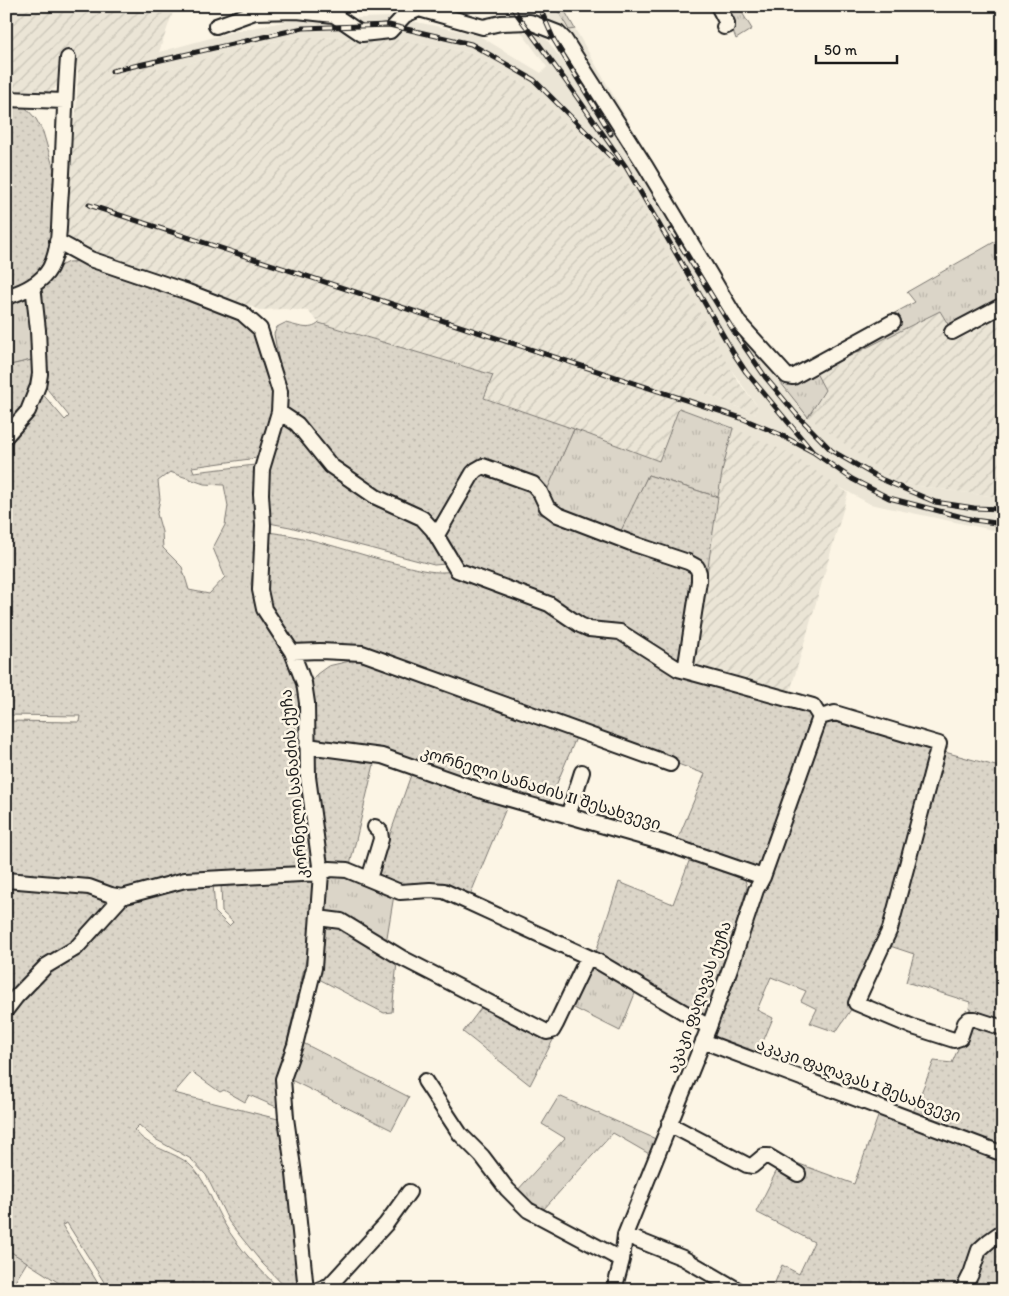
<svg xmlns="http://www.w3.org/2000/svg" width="1009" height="1296" viewBox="0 0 1009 1296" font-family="Itim,'Noto Sans Georgian',sans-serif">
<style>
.built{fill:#ebe5d6}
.industrial{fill:url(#industrial-furrows)}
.grass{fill:url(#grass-tufts);stroke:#7c7872}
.park{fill:url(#park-dots);stroke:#7c7872;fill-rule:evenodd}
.pitch{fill:#dbd5c8;stroke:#7c7872}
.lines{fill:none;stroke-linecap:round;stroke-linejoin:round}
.minor-casing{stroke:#1c1c1c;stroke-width:18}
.minor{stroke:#fcf5e5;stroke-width:14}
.rail-casing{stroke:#1c1c1c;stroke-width:5}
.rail{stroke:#fcf5e5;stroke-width:3;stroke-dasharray:9;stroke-linecap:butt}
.labels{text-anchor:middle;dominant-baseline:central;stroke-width:5;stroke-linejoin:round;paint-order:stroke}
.street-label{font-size:16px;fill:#1c1c1c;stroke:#fcf5e5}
</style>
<defs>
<pattern id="industrial-furrows" width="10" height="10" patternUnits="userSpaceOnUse" patternTransform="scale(1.25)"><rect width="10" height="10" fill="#ebe5d6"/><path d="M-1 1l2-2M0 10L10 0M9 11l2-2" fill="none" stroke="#c9c4b7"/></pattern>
<pattern id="grass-tufts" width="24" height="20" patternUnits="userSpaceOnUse" patternTransform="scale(1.25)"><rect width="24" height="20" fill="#dbd5c8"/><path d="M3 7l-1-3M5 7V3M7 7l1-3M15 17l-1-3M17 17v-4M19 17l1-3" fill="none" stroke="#bbb6ab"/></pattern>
<pattern id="park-dots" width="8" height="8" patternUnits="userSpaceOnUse" patternTransform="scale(1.25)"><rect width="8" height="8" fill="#dbd5c8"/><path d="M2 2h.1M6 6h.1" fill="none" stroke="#bbb6ab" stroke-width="1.8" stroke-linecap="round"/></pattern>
</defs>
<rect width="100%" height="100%" fill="#fcf5e5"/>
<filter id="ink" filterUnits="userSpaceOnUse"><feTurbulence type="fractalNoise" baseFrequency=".02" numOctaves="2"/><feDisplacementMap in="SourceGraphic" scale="10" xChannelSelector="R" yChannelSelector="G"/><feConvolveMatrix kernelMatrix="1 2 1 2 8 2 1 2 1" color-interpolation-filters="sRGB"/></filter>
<g filter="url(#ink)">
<path class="built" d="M502 6H522L578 82 583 79 538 6H555L568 30 575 29 777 378 898 483 1003 498V531L988 529 870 504 733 428 679 408 688 387 755 414 758 407 528 87 470 53 390 38 298 37 242 48 158 72 152 54 236 31 294 20 393 17 478 35 541 73 547 67Z"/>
<path class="industrial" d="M6 6H175L159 52 153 55 158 72 242 48 298 37 390 38 470 53 528 87 629 184 737 380 758 407 755 414 688 387 659 461 484 398 492 375 319 323 308 311 284 309 259 310 246 304 91 251 71 240 65 229 69 159 76 112 78 74 76 56 65 57 62 81 54 89 44 93 6 94Z
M940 311 958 340 1003 316V498L898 483 808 417 825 390 816 374Z
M733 428 789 453 848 493 790 692 694 666 723 467Z"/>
<path class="grass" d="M555 6H562L575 29 569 30Z
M719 6H738L752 29 736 39 732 28Z
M1003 237V298L949 326 940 311 816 373 825 390 808 417 777 378 753 336 791 369 915 302 907 292Z
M28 294 36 359 6 366V301Z
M679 408 733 428 723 467 718 497 648 475 617 541 537 512 574 429 659 461Z
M340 874 394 895 386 943 322 912 326 875Z
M596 963 636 991 620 1031 570 1006 587 964Z
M301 1042 409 1097 392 1130 289 1079Z
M559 1096 658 1140 651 1155 613 1133 542 1211 529 1206 516 1192 565 1138 542 1124Z"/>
<path class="park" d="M6 103H12L25 107 36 119 43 132 54 170 50 259 32 281 6 292Z
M87 261 189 295 252 325 271 377 272 408 257 458 192 467 194 472 255 465 257 502 260 521 251 584 255 600 260 615 278 639 295 670 299 688V705L293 718V724L298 731 302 744 301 793 315 866 310 869 116 892 6 877V721L79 722 80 716 6 715V439L40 391 65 420 69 416 43 384 38 296 45 282 58 267 68 262ZM170 472 204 484 224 485 228 506 225 525 213 548 225 577 209 594 189 590 182 567 163 548 162 532 157 514 160 499 158 481Z
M285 323C296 325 310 332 319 323L493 375 484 398 574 429 537 513 616 541 648 475 718 497 694 666H681L587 622 460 567 436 526 382 495 336 463 305 424 287 408 274 334 277 327Z
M36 359 33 398 6 433V366Z
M286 420 328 466 423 525 446 564 434 565 290 527 269 523 266 475 281 421Z
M268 532C314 537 358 555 402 565 422 570 434 574 455 571L637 647 809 708 815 720 759 869 677 841 705 774 390 658 292 647 270 610 266 594 265 572 271 548Z
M363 658 578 733 547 807 315 742 313 738 311 683 317 674 328 666Z
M833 717 926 745 931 752 888 922 854 1005 836 1032 810 1023 817 1009 801 1001 806 991 771 977 757 1010 773 1018 757 1056 720 1040 715 1035 757 895 825 724Z
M941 751 1003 768V1022L969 1009 970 1002 906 982 914 954 887 945Z
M313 753 375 760 350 865 324 862 313 782Z
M412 772 509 801 471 893 454 889 396 886 375 877Z
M691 856 739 875 745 880 747 887 707 1023 596 952 619 882 673 904Z
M315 879 310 943 279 1076 281 1109 249 1095 245 1102 224 1090 220 1092 192 1072 174 1093 282 1120 300 1290H288L262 1263 229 1222 206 1175 191 1159 155 1139 139 1125 134 1130C138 1133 141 1138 145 1140 161 1152 181 1154 194 1169 208 1185 213 1205 224 1223 238 1248 260 1270 281 1290H109L67 1223 62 1225 102 1290H70L6 1249V1019L17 1004 48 971 125 899 183 884 213 883 215 912 229 926 233 922 222 912 221 883Z
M6 885 89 890 103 899 106 905 84 935 6 1006Z
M320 922 339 924 397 962 392 1012 384 1013 317 978Z
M485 1003 554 1038 530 1085 463 1032Z
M973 1022 1003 1032V1149L912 1115 934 1061 952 1063 968 1025Z
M880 1111 1003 1157V1227L958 1290H772L782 1265 799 1274 814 1242 756 1212 783 1158 854 1184Z
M1003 1236V1290H969L984 1251Z"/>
<path class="pitch" d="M6 1249 27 1262 13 1285 6 1280Z"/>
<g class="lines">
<defs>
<path id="minor" d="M718 6 727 23V26L724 27
M216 26 255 12 297 11 334 15 362 34 390 31 405 15 419 9 483 27 501 23 530 22 558 33 565 40 646 167 739 323 787 376 793 377 893 322
M6 99 65 101
M57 241 90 259 188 292 242 313 260 329 280 392 279 412 262 469 261 494 263 525 260 590 264 609 292 652 304 683 307 703 308 777 321 873 314 968 295 1045 283 1079 286 1118 294 1174 306 1290
M6 297C23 292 41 284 50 268 60 249 59 224 60 204 64 155 64 106 68 58
M952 332 1003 305
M279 412 297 424 331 466 376 497 422 518 433 530 457 570 549 604 580 625 589 629 620 632 678 669 813 706 820 717
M6 436 28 411 38 386 40 374 38 330 33 285
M437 535 473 473 476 470 483 466 533 484 540 492 547 507 558 515 631 543 688 562 697 567 699 573V581L685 671
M292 652 320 651 362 653 670 764
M820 717 835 713 939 744 890 929 856 1003 913 1027 954 1040 960 1038 965 1023 969 1019H975L1003 1028
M307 746 382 756 485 792 664 843 763 877
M568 816 582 772
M369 879 381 839 380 831 375 827
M6 880 89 887 111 895 122 897
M318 918 341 921 402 958 547 1032 552 1031 556 1024 588 957
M6 1010 16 997 46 966 76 948 122 897 185 880 321 873 330 869 347 870 400 892 430 890 444 891 597 961 709 1027
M703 1041 998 1152H1003
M425 1081 460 1134 482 1156 507 1189 528 1210 622 1260
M669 1124 747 1165 752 1166 764 1156H768L798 1174
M625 1235 683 1258 738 1290
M318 1290 330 1285 386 1224 409 1192
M614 1290 622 1260 625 1235 709 1027 733 960 756 890 763 877 820 717
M963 1290 971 1274 979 1250 989 1241 1003 1231"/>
</defs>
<use href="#minor" class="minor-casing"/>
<use href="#minor" class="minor"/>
<defs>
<path id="rail" d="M511 6 565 80 626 167 734 354 746 372 813 452 852 479 889 498 974 520 1003 524
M539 6 554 40 611 134
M112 71 303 28 389 25 471 44 534 80 618 164
M89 205 741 418 779 434 813 452
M671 230 735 333 766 378 796 414 832 451 881 479 935 502 974 508 1003 509"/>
</defs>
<use href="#rail" class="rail-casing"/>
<use href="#rail" class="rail"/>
</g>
</g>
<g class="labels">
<g class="street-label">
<text transform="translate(294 784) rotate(-95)">კორნელი სანაძის ქუჩა</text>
<text transform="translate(541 788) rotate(17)">კორნელი სანაძის II შესახვევი</text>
<text transform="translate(699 997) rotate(-70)">აკაკი ფაღავას ქუჩა</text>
<text transform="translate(859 1080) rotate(20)">აკაკი ფაღავას I შესახვევი</text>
</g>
</g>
<rect width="1009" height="1296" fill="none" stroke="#fcf5e5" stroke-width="25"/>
<rect x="12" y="12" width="984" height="1271" fill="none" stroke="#1c1c1c" stroke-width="2" filter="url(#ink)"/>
<path d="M816 55v8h81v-8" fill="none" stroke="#1c1c1c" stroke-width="2.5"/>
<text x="824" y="55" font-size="15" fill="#1c1c1c" stroke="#fcf5e5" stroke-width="4" paint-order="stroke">50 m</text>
</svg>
